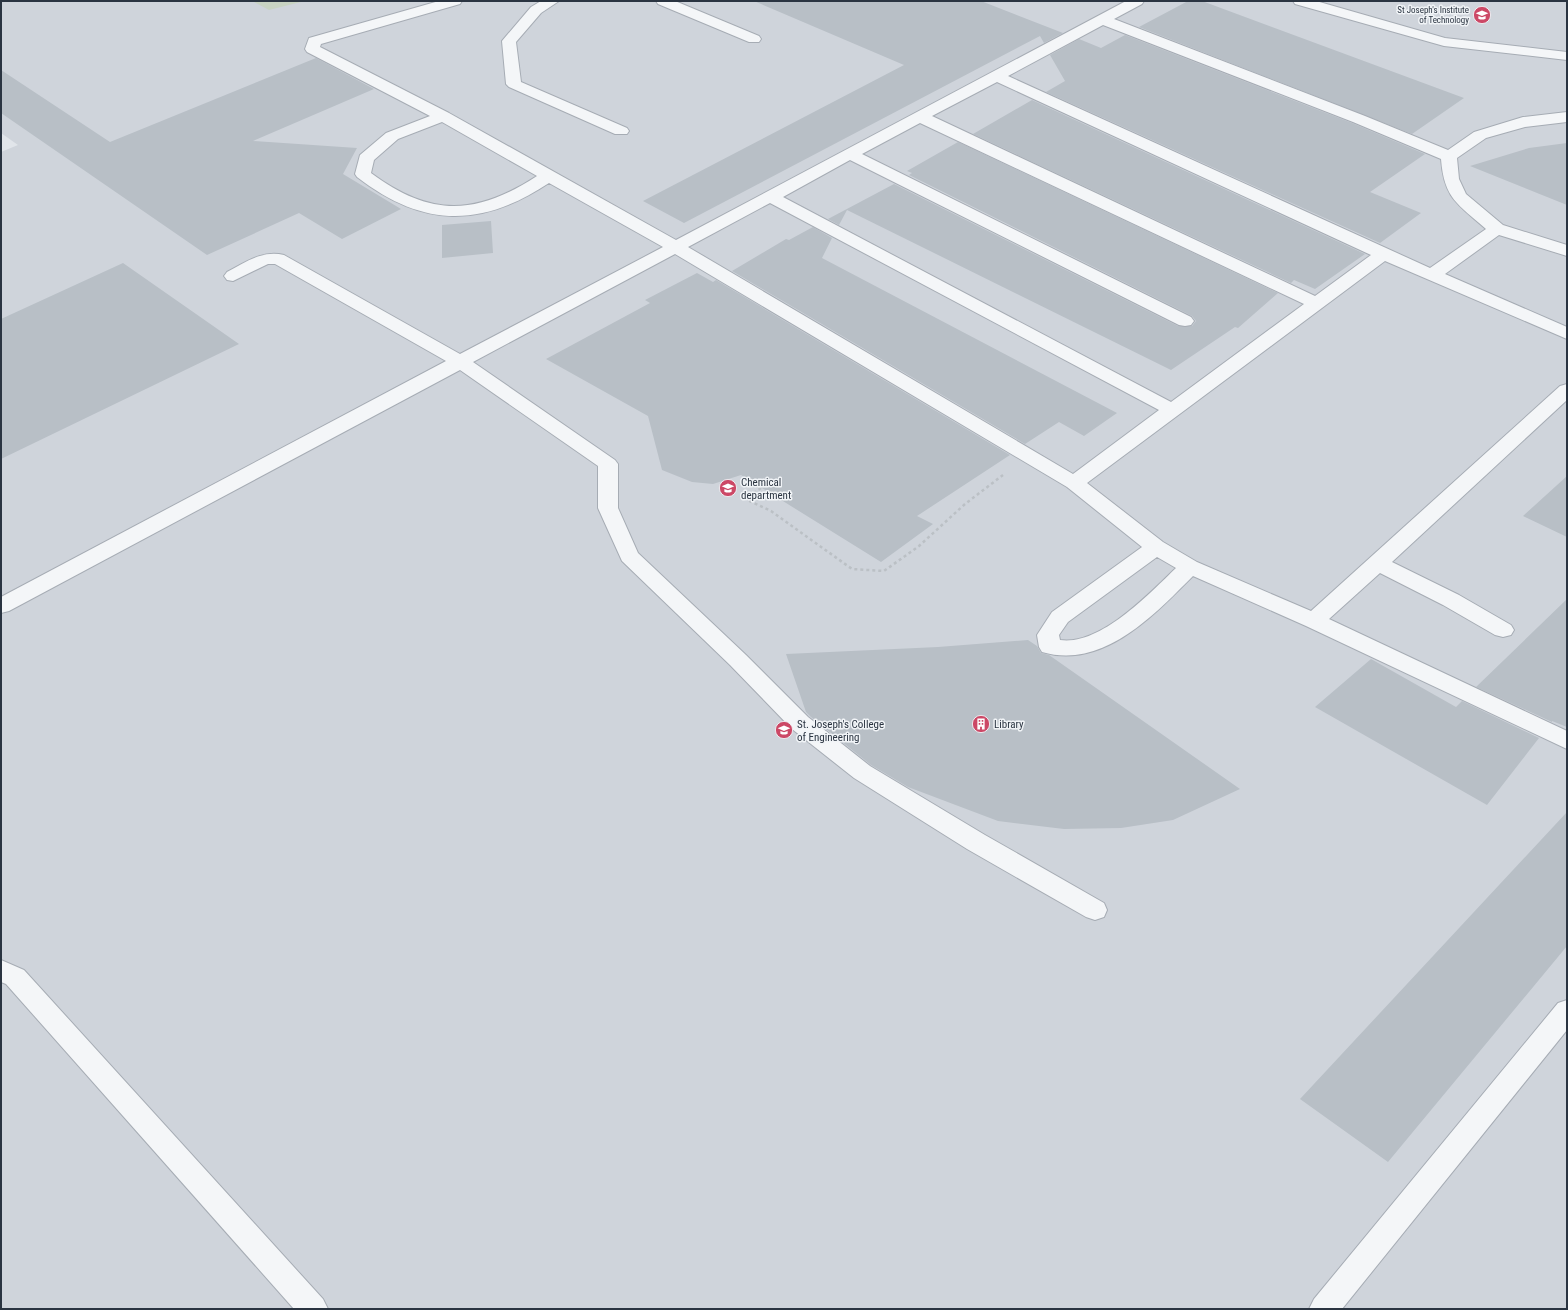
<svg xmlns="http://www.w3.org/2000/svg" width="1568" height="1310" viewBox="0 0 1568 1310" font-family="'Roboto Condensed',sans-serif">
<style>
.built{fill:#cfd4db}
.green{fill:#c8d3c2}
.building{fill:#b8bfc6}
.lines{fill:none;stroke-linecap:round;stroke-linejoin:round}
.minor-casing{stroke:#a6acb4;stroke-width:2}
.path{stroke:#bbc0c5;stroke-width:2.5;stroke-dasharray:3 3;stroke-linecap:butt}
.minor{fill:#f4f6f8;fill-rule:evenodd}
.labels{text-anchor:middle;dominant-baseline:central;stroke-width:3;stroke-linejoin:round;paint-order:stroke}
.far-poi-label{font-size:9px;fill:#2a3441;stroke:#f1f4f7;text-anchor:end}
.poi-label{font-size:11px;fill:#2a3441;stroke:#f1f4f7;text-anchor:start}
</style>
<rect width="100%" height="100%" fill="#e1e5ea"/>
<path class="built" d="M1 1H1567V1309H1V152L18 145 1 133Z"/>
<path class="green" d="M252 1H305L269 10Z"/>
<path class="building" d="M754 1H981L1063 33 1044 43 1040 36 684 223 643 201 904 65Z
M1188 1H1202L1464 98 1412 134 1139 27Z
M1125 35 1352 123 1425 154 1370 192 1421 213 1380 243 1046 92 1065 81 1050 55 1079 39 1101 48Z
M316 58 374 89 253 141 357 148 343 174 401 209 342 239 299 213 207 255 1 113V70L110 142Z
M1032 100 1365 254 1315 289 1294 280 1291 283 973 134Z
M958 142 1278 293 1238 328 1235 327 1171 370 847 210 839 225 828 219 894 184 1178 326H1192L1196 321 1192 316 909 175 912 173 907 171Z
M1567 143V205L1470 166 1529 148Z
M491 221 493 253 442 258V225Z
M813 227 832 238 822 258 1117 413 1084 436 1059 422 1025 444 732 271 786 239 789 240Z
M123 263 239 344 1 459V319Z
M697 273 713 282 716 280 1010 455 917 516 933 524 881 562 741 475 713 484 692 482 662 470 648 416 546 359 650 303 645 300Z
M1567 476V537L1523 516Z
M1567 599V727L1552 721V722L1476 687Z
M1028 640 1037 646 1041 653 1049 655 1240 789 1173 820 1121 828 1064 829 998 821 908 787 871 765 811 717 806 712 786 654 938 647Z
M1371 659 1456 707 1462 701 1539 738 1487 805 1315 707Z
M1567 812V946L1388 1162 1300 1099Z"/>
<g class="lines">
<defs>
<path id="minor" d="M439 1H462L460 4 321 44 320 47 449 113 676 240 1126 1H1144L1142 4 1114 19 1365 116 1448 150 1474 132 1523 117 1567 112V122L1525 127 1486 138 1457 158 1459 179 1466 194 1503 225 1567 245V256L1499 235 1445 274 1567 327V339L1385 261 1087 483 1163 542 1197 562 1311 611 1560 386 1567 384V400L1392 562 1459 595 1511 625 1514 630 1511 635 1503 637 1495 635 1443 605 1380 573 1329 619 1567 731V749L1306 626 1193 576C1154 615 1103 670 1042 652L1039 647 1037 635 1052 612 1142 547 1067 487 675 254 473 362 615 460 618 464V508L638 553 746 655 808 717 870 766 985 835 1104 903 1107 910 1104 917 1095 920 1086 917 967 849 854 778 792 729 730 665 622 561 598 508V466L460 370 9 611 1 613V597L446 361 275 264H268L233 281 227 280 224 276 227 272C246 262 262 250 284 255L460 354 663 247 549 183C481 228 423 228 357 177L355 174 360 155 386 133 430 116 307 52 305 49 309 38ZM1103 25 1353 122 1441 159C1444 199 1458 204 1486 229L1430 268 1008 76ZM997 82 1371 255 1315 296 932 116ZM442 122 537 176C476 216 430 217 371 173L374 160 398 139ZM920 123 1304 304 1171 402 783 197 850 160 1179 325 1185 326 1191 325 1194 321 1191 317 862 154ZM770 203 1159 410 1073 474 688 247ZM1157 557 1176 568C1149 594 1100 646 1060 640L1059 635 1068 622Z
M541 1H559L541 13 516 42 521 82 627 128 629 131 627 134H615L509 87 506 84 502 41 531 7Z
M656 1H675L759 36 761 39 759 42H749L658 4Z
M1293 1H1316L1445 38 1567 52V60L1444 46 1295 4Z
M1 960 24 970 323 1299 328 1309H294L6 984 1 982Z
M1567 1000V1030L1342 1309H1309L1314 1299 1558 1003Z"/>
</defs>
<use href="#minor" class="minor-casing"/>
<path class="path" d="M761 488 745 499 771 511 852 569 884 571 919 546 965 504 1003 475"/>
<use href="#minor" class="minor"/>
</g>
<defs>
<symbol id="university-disc" viewBox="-11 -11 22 22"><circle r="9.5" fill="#cc4866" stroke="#f1f4f7"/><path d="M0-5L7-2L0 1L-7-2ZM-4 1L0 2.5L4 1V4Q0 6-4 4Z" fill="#fff"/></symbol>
<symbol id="school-disc" viewBox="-11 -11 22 22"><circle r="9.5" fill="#cc4866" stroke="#f1f4f7"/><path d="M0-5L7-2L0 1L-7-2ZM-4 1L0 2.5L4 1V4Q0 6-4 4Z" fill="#fff"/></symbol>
<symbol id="building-disc" viewBox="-11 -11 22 22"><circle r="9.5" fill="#cc4866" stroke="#f1f4f7"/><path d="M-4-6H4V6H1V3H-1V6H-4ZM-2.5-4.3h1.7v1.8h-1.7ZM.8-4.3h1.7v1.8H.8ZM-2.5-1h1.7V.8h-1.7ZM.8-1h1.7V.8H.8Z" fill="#fff"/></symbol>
</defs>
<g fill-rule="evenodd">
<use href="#university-disc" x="1472" y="5" width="20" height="20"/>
<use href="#school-disc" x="718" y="478" width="20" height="20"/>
<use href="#building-disc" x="971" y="714" width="20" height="20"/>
<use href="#university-disc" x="774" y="720" width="20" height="20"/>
</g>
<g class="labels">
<g class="far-poi-label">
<text x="1469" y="10">St Joseph's Institute<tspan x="1469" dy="10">of Technology</tspan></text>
</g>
<g class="poi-label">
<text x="741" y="482">Chemical<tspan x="741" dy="13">department</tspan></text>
<text x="797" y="724">St. Joseph's College<tspan x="797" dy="13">of Engineering</tspan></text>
<text x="994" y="724">Library</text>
</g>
</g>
<rect width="1568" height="1310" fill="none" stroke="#2a3441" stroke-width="4"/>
</svg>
